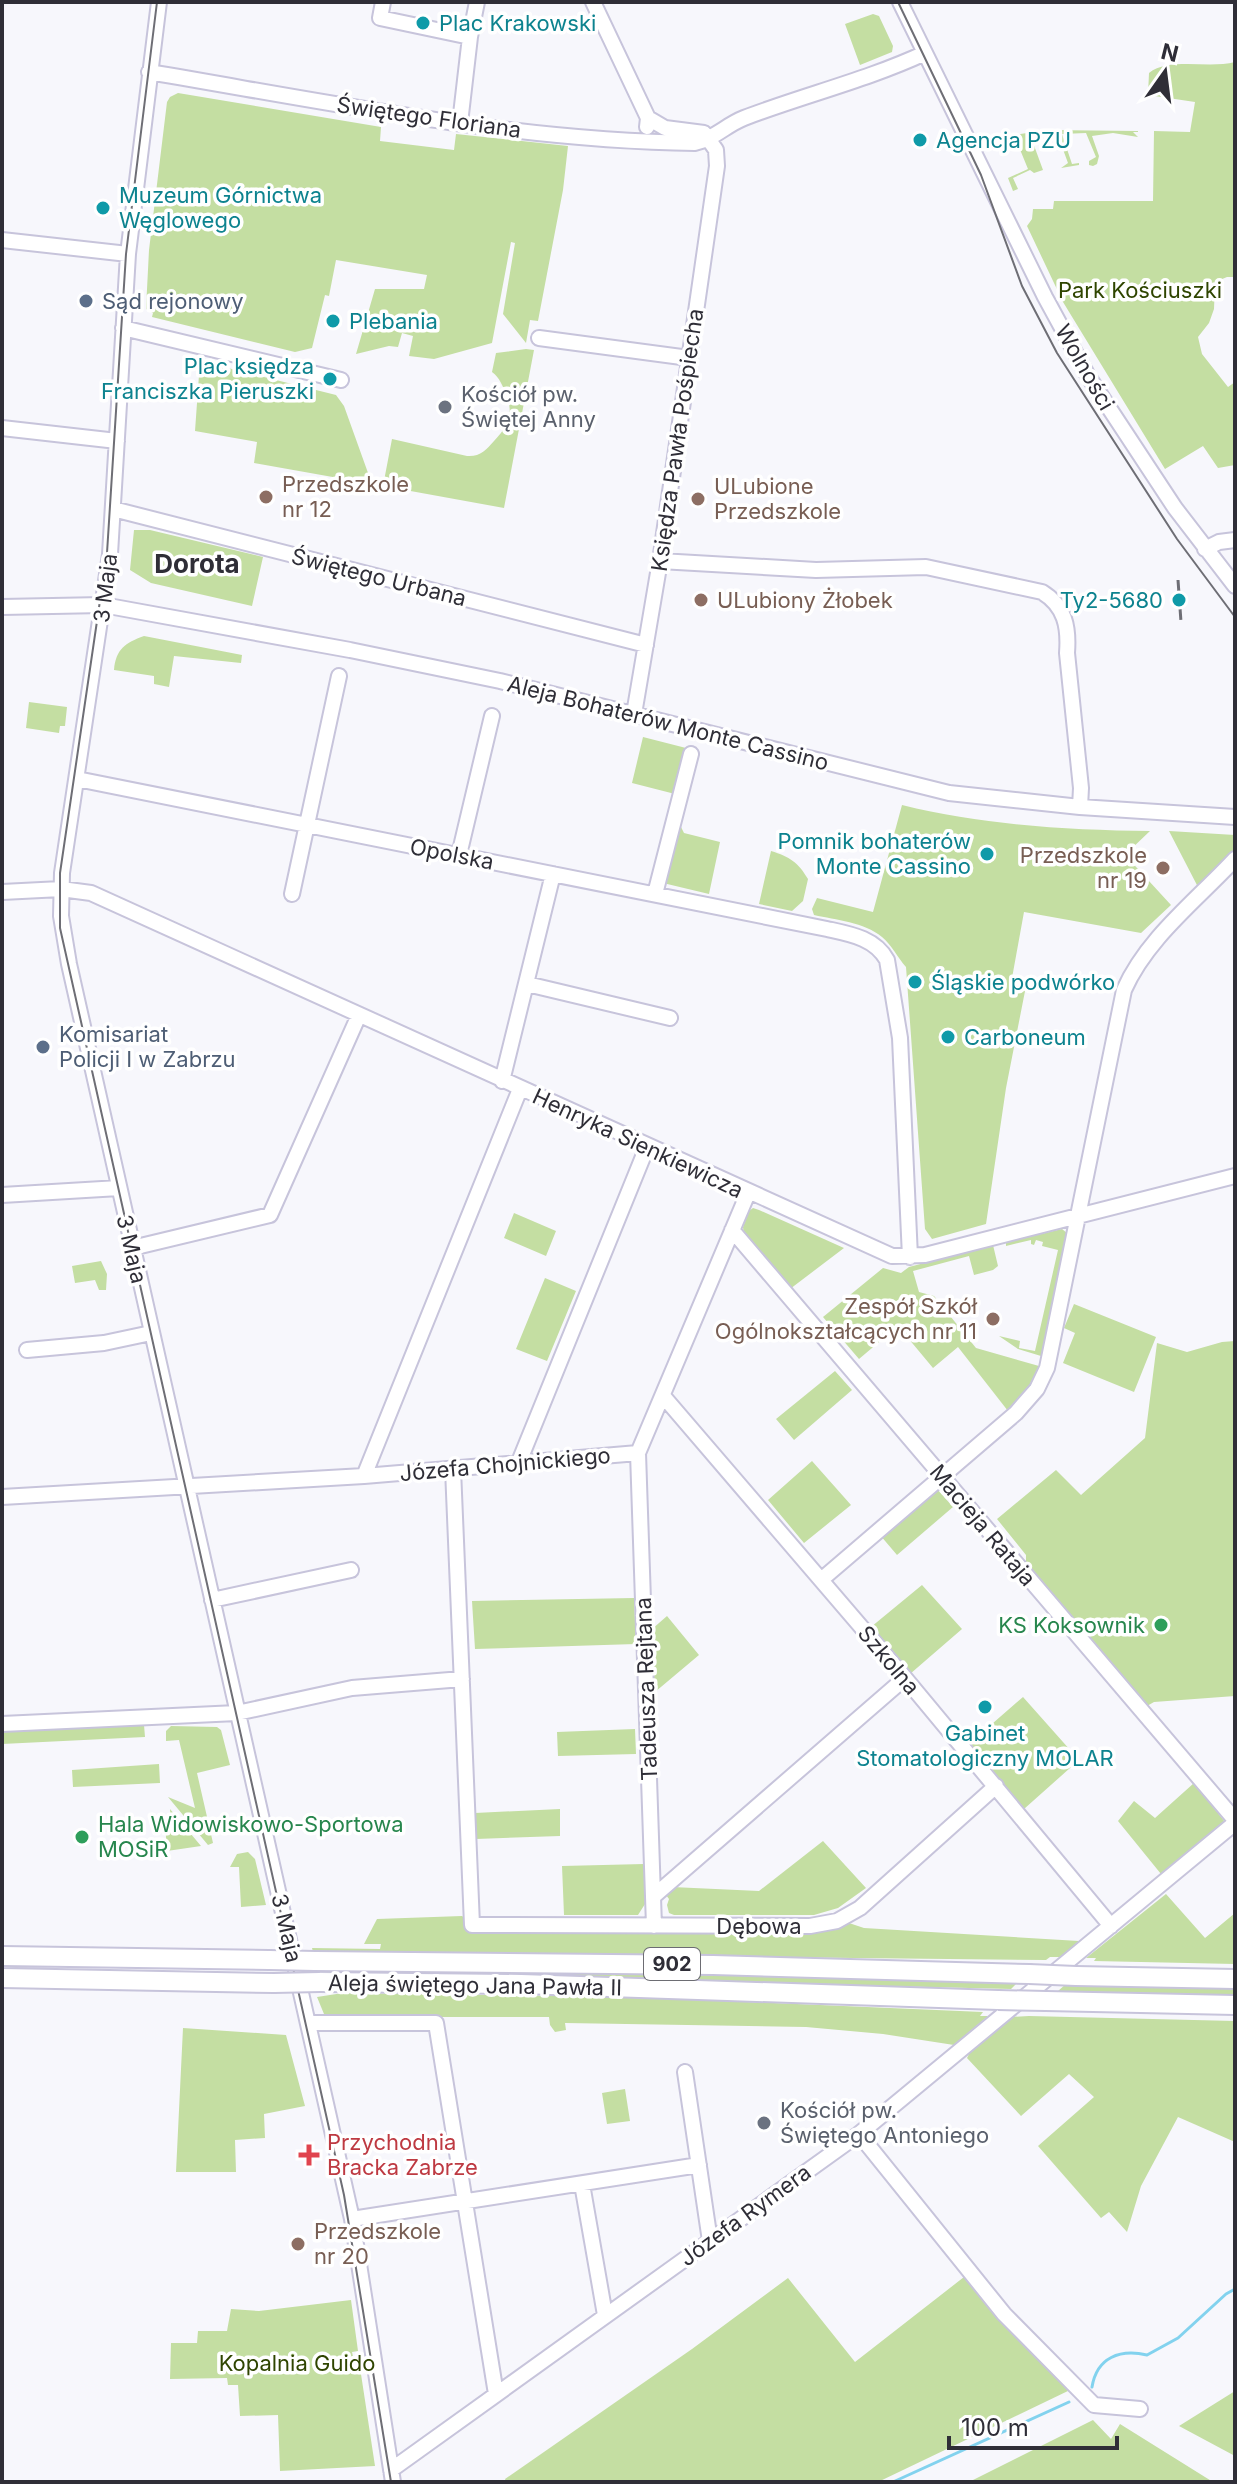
<svg xmlns="http://www.w3.org/2000/svg" width="1237" height="2484" viewBox="0 0 1237 2484" font-family="Inter,sans-serif">
<style>
.green{fill:#c4dea2}
.lines{fill:none;stroke-linecap:round;stroke-linejoin:round}
.stream{stroke:#82d2ee;stroke-width:3}
.minor-casing{stroke:#c7c4db;stroke-width:18}
.major-casing{stroke:#c7c4db;stroke-width:22}
.minor{stroke:#fff;stroke-width:14}
.major{stroke:#fff;stroke-width:18}
.tram{stroke:#6e6e75;stroke-width:2}
.rail{stroke:#6e6e75;stroke-width:3;stroke-dasharray:16 8;stroke-linecap:butt}
.major-bridge-casing{stroke:#c7c4db;stroke-width:22;stroke-linecap:butt}
.major-bridge{stroke:#fff;stroke-width:18}
.culture-dot{fill:#0f9aa8;stroke:#fff;stroke-width:3}
.service-dot{fill:#5c6f8a;stroke:#fff;stroke-width:3}
.worship-dot{fill:#6b7280;stroke:#fff;stroke-width:3}
.education-dot{fill:#8d6e63;stroke:#fff;stroke-width:3}
.leisure-dot{fill:#2e9e5b;stroke:#fff;stroke-width:3}
.health-dot{fill:#e0444e;stroke:#fff;stroke-width:3}
.labels{text-anchor:middle;dominant-baseline:central;stroke-width:7;stroke-linejoin:round;paint-order:stroke}
.shield{fill:#fff;stroke:#6d6d73;stroke-width:2}
.shield-label{font-size:20px;font-weight:bold;fill:#2f2e37}
.culture-label{font-size:22px;fill:#0d838f;stroke:#fff;text-anchor:start}
.street-label{font-size:22px;fill:#2f2e37;stroke:#fff}
.park-label{font-size:22px;fill:#2f4500;stroke:#fff}
.service-label{font-size:22px;fill:#4e5e75;stroke:#fff;text-anchor:start}
.worship-label{font-size:22px;fill:#5b616d;stroke:#fff;text-anchor:start}
.education-label{font-size:22px;fill:#785e54;stroke:#fff;text-anchor:start}
.leisure-label{font-size:22px;fill:#27864d;stroke:#fff;text-anchor:end}
.health-label{font-size:22px;fill:#be3a42;stroke:#fff;text-anchor:start}
.quarter-label{font-size:26px;font-weight:bold;fill:#2f2e37;stroke:#fff}
</style>
<rect width="100%" height="100%" fill="#f7f7fc"/>
<path class="green" d="M873 14 879 16 893 46 892 52 860 65 845 24Z
M1235 62V277H1227L1215 282 1214 309 1209 323 1198 337 1202 354 1228 387 1235 382V465L1218 468 1203 446 1165 469 1063 302 1027 226 1032 219 1033 209H1053L1054 201H1153L1154 131 1190 132 1195 102 1148 95 1149 73C1169 57 1209 69 1235 62Z
M178 93 381 127 380 141 454 150 456 134 568 146 563 190 538 321 530 320 526 343 503 314 515 243 511 242 492 343 434 359 409 356 413 336 402 333 398 347 389 346 356 354 375 289H424L427 275 336 260 329 296 325 295 312 348 295 352 152 317 153 313 146 309 149 250 167 102 170 97Z
M1045 130 1138 131V132H1133L1138 137 1113 133 1092 136 1099 156 1097 164 1093 166 1089 165V161L1096 157 1086 133 1062 134 1072 164 1079 163V165L1061 168 1068 163 1057 133 1046 132 1032 140 1043 170 1034 173 1030 170 1013 178 1018 189 1013 191 1008 178 1028 169 1014 135Z
M526 349 534 350 504 508 383 486 392 439 467 456C480 457 486 450 494 441 509 425 514 415 506 394 502 385 500 378 492 372L496 353Z
M200 361 336 395 344 406 372 484 254 463 257 442 195 431Z
M134 530H150L263 557 252 606 151 583 130 570Z
M144 636 242 655 241 663 174 656 169 687 154 684V676L114 670C116 649 125 643 144 636Z
M29 702 67 707 65 726H60L59 733 26 728Z
M643 737 686 748 675 794 632 783Z
M902 805C983 825 1067 830 1150 831L1128 852 1126 856 1171 905 1141 933 1024 912 1012 978 1027 981 1006 1088 986 1224 932 1239 925 1229 906 967C898 958 891 944 882 937 864 922 836 920 814 915L812 909 817 898 873 912Z
M680 825 684 833 720 842 709 894 663 883Z
M1169 831 1235 835V850L1199 889Z
M771 851C790 857 798 862 808 879L803 901 792 911 759 904Z
M753 1208 759 1210 844 1248 790 1289 744 1236 743 1227 749 1211Z
M514 1213 556 1231 546 1256 504 1238Z
M1062 1229 1067 1233 1041 1356 1018 1349 999 1336 1020 1341 1019 1348 1035 1351 1058 1250 1042 1246 1043 1242 1036 1240 1034 1245 1031 1244V1240L1006 1246V1242Z
M993 1245 998 1266 993 1270 974 1275 969 1256 913 1271 919 1292 934 1296 976 1348 1039 1366 1024 1396 1008 1411 958 1347 933 1368 898 1326 859 1359 823 1317 883 1268 901 1273 909 1267Z
M101 1261 107 1274 106 1290H99L95 1280 75 1283 72 1266Z
M545 1278 576 1291 547 1361 516 1349Z
M1074 1304 1156 1337 1134 1392 1063 1363 1075 1333 1064 1328Z
M1235 1341V1696L1154 1702 1147 1706 1026 1565V1555L997 1519 1056 1470 1081 1495 1145 1438 1157 1343 1187 1352 1222 1342Z
M835 1371 852 1390 794 1440 776 1419Z
M812 1461 851 1505 804 1543 768 1500Z
M936 1488 953 1507 897 1555 880 1535Z
M922 1585 962 1629 910 1674 871 1627Z
M634 1598 636 1644 475 1649 472 1601Z
M667 1616 699 1655 655 1692 653 1688 651 1630Z
M1023 1697 1079 1760 1024 1809 969 1744Z
M144 1725 145 1737 2 1744V1731Z
M171 1726 217 1727 221 1730 230 1765 197 1773 213 1843 208 1845 168 1797 195 1808 179 1740 166 1741V1731Z
M635 1729 636 1754 558 1756 557 1732Z
M159 1764 160 1783 73 1787 72 1770Z
M1194 1783 1225 1822 1161 1874 1118 1821 1134 1801 1155 1818Z
M170 1809 201 1846 167 1851 165 1823 171 1822Z
M560 1809V1836L476 1839 475 1813Z
M823 1841 866 1888 838 1908 814 1915H674L669 1913 667 1905 669 1899 666 1895 672 1887 759 1891Z
M248 1852 255 1859 266 1905 241 1907 239 1867H230L237 1854Z
M644 1864 645 1904 638 1915H564L562 1866Z
M1166 1894 1205 1938 1235 1913V1964L1094 1961 1096 1958H1086Z
M462 1916 465 1918 466 1929 817 1931 846 1922 864 1928 1079 1941 1061 1957H1050L1046 1960 313 1952 312 1948 380 1949 381 1944H364L377 1919Z
M317 1969 639 1973 1016 1984 1011 1989 318 1972Z
M1066 1984 1235 1988V1995L1058 1991Z
M343 1993 632 1997 983 2012 980 2016H988L954 2045 883 2034 806 2027 565 2023 566 2030 555 2032 550 2025 549 2017H329L324 2014 317 1997Z
M1029 2016 1235 2021V2142L1178 2117 1141 2186 1127 2232 1109 2212 1101 2218 1038 2146 1094 2097 1069 2074 1021 2116 967 2058 970 2052 1010 2017Z
M183 2028 286 2035 305 2106 264 2114 265 2138 235 2140 236 2172H176Z
M625 2089 630 2121 607 2124 602 2093Z
M964 2277 1002 2321 1070 2390 878 2482H506L505 2479 692 2349 788 2278 855 2362Z
M351 2300 358 2351 352 2352 354 2361H359L375 2466 280 2471 278 2415 240 2416 238 2385H228L227 2378 170 2379 171 2343H197L198 2331H227L231 2309 259 2311Z
M1235 2391V2456L1179 2426Z
M1093 2420 1111 2439 1120 2424 1213 2482H969Z"/>
<g class="lines">
<path class="stream" d="M1092 2387C1097 2357 1120 2349 1147 2355L1178 2338 1226 2294 1235 2289
M893 2482 1069 2402"/>
<defs>
<path id="minor" d="M159 2 128 254 110 554 62 873 61 916 69 964 352 2219 393 2482
M383 2 380 18 470 37
M593 2 648 118 647 127
M900 2 1045 297 1088 376 1175 508 1235 586
M149 72C328 102 514 141 695 143 714 139 726 125 744 118 804 95 867 80 925 53
M460 123 470 37 477 2
M2 240 128 254
M123 328 341 380
M539 338 689 358
M2 428 117 441
M113 509 646 645
M1205 549 1219 542 1235 540
M660 561 816 570 926 567 1042 592C1065 606 1069 627 1067 653L1081 788 1080 807
M2 607 103 605 350 650 500 681 949 793 1080 807 1235 817
M634 714 660 561 717 166 716 150 704 133 665 128 648 118
M77 779 827 929C850 934 875 938 887 960L900 1038 910 1257
M459 855 492 716
M2 892 61 889 91 893 892 1256 925 1255 1235 1176
M292 894 339 676
M655 894 691 754
M527 984 670 1018
M502 1081 553 874
M2 1195 119 1188
M732 1230 1235 1820
M132 1248 270 1215 359 1015
M27 1350 104 1343 151 1333
M664 1397 905 1678 1111 1926
M638 1453 654 1926
M519 1462 647 1147
M453 1469 472 1925 810 1926 837 1921 860 1908 996 1786
M364 1476 520 1089
M2 1497 364 1476 638 1453 748 1193
M821 1580 1016 1413 1037 1389 1047 1368 1124 990C1147 938 1197 900 1235 859
M212 1600 351 1570
M2 1724 237 1713 352 1688 462 1679
M654 1896 905 1678
M308 2023H436L496 2394
M685 2072 710 2241
M859 2134 1004 2314 1094 2405 1140 2409
M582 2184 605 2315
M352 2219 699 2165
M391 2470 859 2134 1235 1823"/>
<path id="major" d="M2 1956 269 1960
M315 1961 713 1965 1029 1974
M1076 1976 1235 1979
M2 1978 274 1983
M320 1982 521 1984 998 2000
M1046 2001 1235 2005"/>
</defs>
<use href="#minor" class="minor-casing"/>
<use href="#major" class="major-casing"/>
<use href="#minor" class="minor"/>
<use href="#major" class="major"/>
<path class="tram" d="M157 2 126 254 107 553 60 873V928L344 2195 391 2482
M898 2 981 175 1022 286 1057 353 1177 539 1235 617"/>
<path class="rail" d="M1178 580 1181 622"/>
<defs>
<path id="major-bridge" d="M269 1960 315 1961
M1029 1974 1076 1976
M274 1983 320 1982
M998 2000 1046 2001"/>
</defs>
<use href="#major-bridge" class="major-bridge-casing"/>
<use href="#major-bridge" class="major-bridge"/>
</g>
<g class="culture-dot">
<circle cx="423" cy="23" r="8"/>
<circle cx="920" cy="140" r="8"/>
<circle cx="103" cy="208" r="8"/>
<circle cx="333" cy="321" r="8"/>
<circle cx="330" cy="379" r="8"/>
<circle cx="1179" cy="600" r="8"/>
<circle cx="987" cy="854" r="8"/>
<circle cx="915" cy="982" r="8"/>
<circle cx="948" cy="1037" r="8"/>
<circle cx="985" cy="1707" r="8"/>
</g>
<g class="service-dot">
<circle cx="86" cy="301" r="8"/>
<circle cx="43" cy="1047" r="8"/>
</g>
<g class="worship-dot">
<circle cx="445" cy="407" r="8"/>
<circle cx="764" cy="2123" r="8"/>
</g>
<g class="education-dot">
<circle cx="266" cy="497" r="8"/>
<circle cx="698" cy="499" r="8"/>
<circle cx="701" cy="600" r="8"/>
<circle cx="1163" cy="868" r="8"/>
<circle cx="993" cy="1319" r="8"/>
<circle cx="298" cy="2244" r="8"/>
</g>
<g class="leisure-dot">
<circle cx="1161" cy="1625" r="8"/>
<circle cx="82" cy="1837" r="8"/>
</g>
<path class="health-dot" d="M305 2143h8v8h8v8h-8v8h-8v-8h-8v-8h8z"/>
<g class="labels">
<rect class="shield" x="644" y="1948" width="56" height="32" rx="6"/>
<g class="shield-label">
<text x="672" y="1964">902</text>
</g>
<g class="culture-label">
<text x="439" y="23">Plac Krakowski</text>
<text x="936" y="140">Agencja PZU</text>
<text x="119" y="195">Muzeum Górnictwa<tspan x="119" dy="25">Węglowego</tspan></text>
<text x="349" y="321">Plebania</text>
<text x="314" y="366" text-anchor="end">Plac księdza<tspan x="314" dy="25">Franciszka Pieruszki</tspan></text>
<text x="1163" y="600" text-anchor="end">Ty2-5680</text>
<text x="971" y="841" text-anchor="end">Pomnik bohaterów<tspan x="971" dy="25">Monte Cassino</tspan></text>
<text x="931" y="982">Śląskie podwórko</text>
<text x="964" y="1037">Carboneum</text>
<text x="985" y="1733" text-anchor="middle">Gabinet<tspan x="985" dy="25">Stomatologiczny MOLAR</tspan></text>
</g>
<g class="street-label">
<text transform="translate(429 117) rotate(8)">Świętego Floriana</text>
<text transform="translate(1085 367) rotate(60)">Wolności</text>
<text transform="translate(677 440) rotate(-82)">Księdza Pawła Pośpiecha</text>
<text transform="translate(379 577) rotate(14)">Świętego Urbana</text>
<text transform="translate(105 588) rotate(-83)">3 Maja</text>
<text transform="translate(668 723) rotate(14)">Aleja Bohaterów Monte Cassino</text>
<text transform="translate(452 854) rotate(11)">Opolska</text>
<text transform="translate(638 1143) rotate(25)">Henryka Sienkiewicza</text>
<text transform="translate(132 1249) rotate(77)">3 Maja</text>
<text transform="translate(505 1464) rotate(-5)">Józefa Chojnickiego</text>
<text transform="translate(983 1525) rotate(50)">Macieja Rataja</text>
<text transform="translate(889 1660) rotate(50)">Szkolna</text>
<text transform="translate(646 1689) rotate(-92)">Tadeusza Rejtana</text>
<text x="759" y="1926">Dębowa</text>
<text transform="translate(287 1928) rotate(77)">3 Maja</text>
<text transform="translate(475 1985) rotate(1)">Aleja świętego Jana Pawła II</text>
<text transform="translate(745 2215) rotate(-36)">Józefa Rymera</text>
</g>
<g class="park-label">
<text x="1140" y="290">Park Kościuszki</text>
<text x="297" y="2363">Kopalnia Guido</text>
</g>
<g class="service-label">
<text x="102" y="301">Sąd rejonowy</text>
<text x="59" y="1034">Komisariat<tspan x="59" dy="25">Policji I w Zabrzu</tspan></text>
</g>
<g class="worship-label">
<text x="461" y="394">Kościół pw.<tspan x="461" dy="25">Świętej Anny</tspan></text>
<text x="780" y="2110">Kościół pw.<tspan x="780" dy="25">Świętego Antoniego</tspan></text>
</g>
<g class="education-label">
<text x="282" y="484">Przedszkole<tspan x="282" dy="25">nr 12</tspan></text>
<text x="714" y="486">ULubione<tspan x="714" dy="25">Przedszkole</tspan></text>
<text x="717" y="600">ULubiony Żłobek</text>
<text x="1147" y="855" text-anchor="end">Przedszkole<tspan x="1147" dy="25">nr 19</tspan></text>
<text x="977" y="1306" text-anchor="end">Zespół Szkół<tspan x="977" dy="25">Ogólnokształcących nr 11</tspan></text>
<text x="314" y="2231">Przedszkole<tspan x="314" dy="25">nr 20</tspan></text>
</g>
<g class="leisure-label">
<text x="1145" y="1625">KS Koksownik</text>
<text x="98" y="1824" text-anchor="start">Hala Widowiskowo-Sportowa<tspan x="98" dy="25">MOSiR</tspan></text>
</g>
<g class="health-label">
<text x="327" y="2142">Przychodnia<tspan x="327" dy="25">Bracka Zabrze</tspan></text>
</g>
<g class="quarter-label">
<text x="197" y="563">Dorota</text>
</g>
</g>
<rect width="1237" height="2484" fill="none" stroke="#2f2e37" stroke-width="8"/>
<g transform="translate(1165 72) rotate(14)" stroke="#ffffff" stroke-width="6" paint-order="stroke">
<path d="M0-6L14 30L0 20L-14 30Z" fill="#2f2e37"/>
<text y="-12" font-size="22" font-weight="bold" text-anchor="middle" fill="#2f2e37">N</text>
</g>
<path d="M949 2436v12h168v-12" fill="none" stroke="#2f2e37" stroke-width="4"/>
<text x="961" y="2436" font-size="24" fill="#2f2e37" stroke="#ffffff" stroke-width="6" paint-order="stroke">100 m</text>
</svg>
